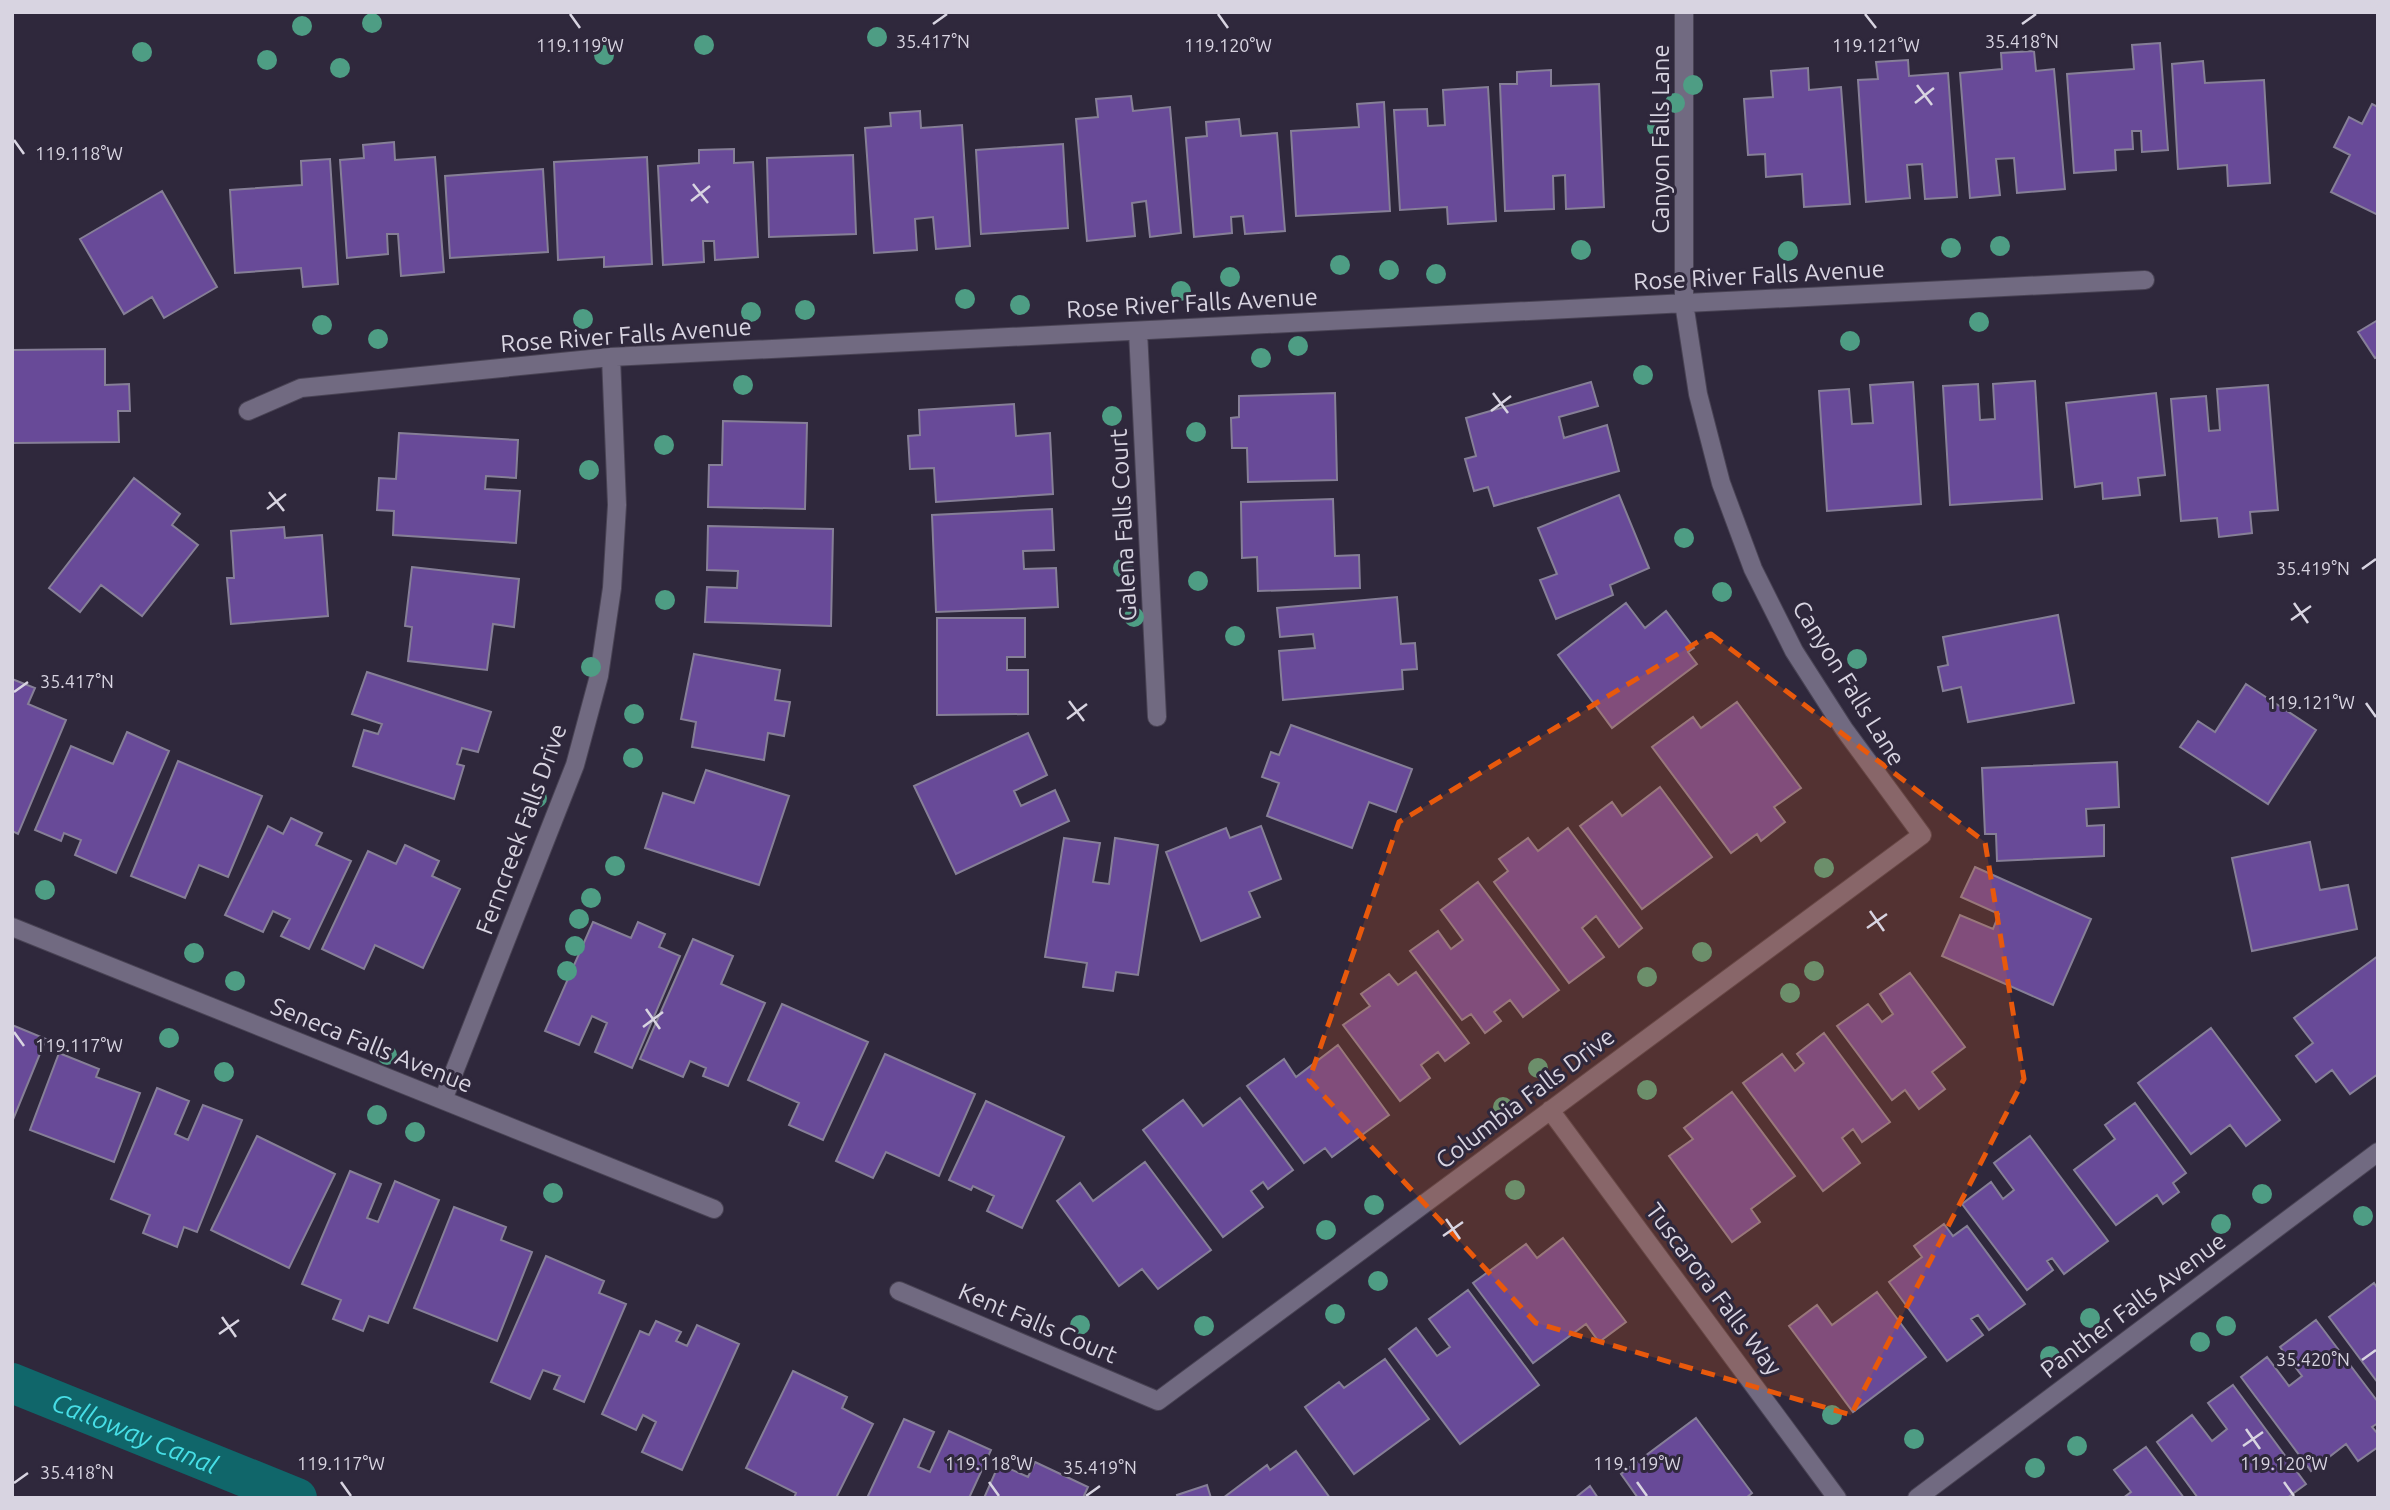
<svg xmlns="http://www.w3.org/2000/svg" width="2390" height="1510" viewBox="0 0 2390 1510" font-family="Ubuntu,sans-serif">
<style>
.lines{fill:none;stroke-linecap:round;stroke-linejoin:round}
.canal{stroke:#10666a;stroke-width:40}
.building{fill:#684a98;stroke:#867f97;stroke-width:2}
.street-casing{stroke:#494354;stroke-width:20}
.street{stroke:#716a81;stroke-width:18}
.tree{fill:#4e9d84}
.marked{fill:#e8590c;fill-opacity:0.2;stroke:#e8590c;stroke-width:5;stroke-dasharray:14 9;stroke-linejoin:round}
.ticks{fill:none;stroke:#d8d4e1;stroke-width:2.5}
.labels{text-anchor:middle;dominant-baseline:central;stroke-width:6;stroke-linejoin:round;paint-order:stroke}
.street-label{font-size:24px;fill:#d8d4e1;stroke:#2f283c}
.water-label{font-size:26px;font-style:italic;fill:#47dee6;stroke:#2f283c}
.ticks-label{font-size:18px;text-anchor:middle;fill:#d8d4e1;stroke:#2f283c;stroke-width:6;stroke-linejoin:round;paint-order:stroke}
</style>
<rect width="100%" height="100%" fill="#2f283c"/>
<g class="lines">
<path class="canal" id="s1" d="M12 1383 297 1498"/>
</g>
<path class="building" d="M2160 43 2168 150 2142 152 2141 131H2132L2133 149 2115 150 2116 170 2074 173 2067 74 2134 69 2132 45Z
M2034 51 2036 71 2054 69 2065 189 2017 193 2014 158 1996 159 2000 195 1970 198 1960 73 2002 69 2001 53Z
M1908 60 1909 76 1948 73 1957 197 1925 199 1922 164 1907 165 1910 198 1866 202 1858 80 1878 79 1876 62Z
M2203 61 2205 83 2264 80 2270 183 2228 186 2227 165 2178 169 2172 64Z
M1808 68 1809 90 1841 87 1850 204 1804 207 1802 174 1766 177 1765 154 1748 155 1744 99 1773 97 1771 71Z
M1551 70V86L1599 84 1604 207 1566 209 1565 175 1553 176 1554 209 1505 211 1500 84H1517V72Z
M1488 87 1496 221 1448 224 1447 207 1400 210 1394 110 1427 109 1428 126 1445 125 1443 90Z
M1131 96 1133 111 1170 107 1181 233 1150 237 1146 201 1132 203 1135 236 1087 241 1076 119 1098 117 1096 99Z
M1384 102 1390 211 1296 216 1291 131 1359 127 1357 104Z
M2372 104 2378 107V215L2331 192 2350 155 2334 147 2349 117 2362 124Z
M920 111 921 128 962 125 970 246 936 249 933 217 915 219 917 250 874 253 865 128 891 126 890 113Z
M1239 119 1241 136 1277 133 1285 231 1245 234 1243 216 1231 217 1232 233 1194 237 1186 138 1207 136 1206 122Z
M394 142 395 160 435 157 444 272 401 276 398 234H387L388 254 347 258 340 160 364 158 363 145Z
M1063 144 1068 228 981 234 976 150Z
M734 149V163L753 162 758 257 715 260 714 241H703L704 262 663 265 658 166 699 163V150Z
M853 155 856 234 769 237 767 158Z
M647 157 652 264 604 267V257L558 260 554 162Z
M330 159 338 284 303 287 301 268 235 273 230 190 302 185 301 161Z
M543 169 548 252 450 258 445 176Z
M162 191 217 287 164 318 152 297 124 314 80 239Z
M2378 320V357L2375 358 2358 332Z
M105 349V385L129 384 130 411H118L119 442 13 443 12 350Z
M2035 381 2042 499 1950 505 1943 386 1978 384 1980 420 1995 419 1993 384Z
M1591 382 1598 406 1559 417 1564 438 1607 425 1619 471 1494 506 1488 487 1474 491 1465 459 1476 456 1466 418Z
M1913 382 1921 504 1827 511 1819 391 1849 389 1852 424 1873 423 1870 385Z
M2268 385 2278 510 2250 512 2252 533 2219 537 2217 518 2181 521 2171 399 2206 396 2209 431 2220 430 2217 389Z
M1335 393 1337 480 1248 482 1247 448H1232L1231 418 1239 417V396Z
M2156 393 2165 475 2138 478 2140 495 2103 499 2102 483 2075 487 2066 403Z
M1014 404 1016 436 1050 433 1053 494 936 502 934 468 910 469 908 436 920 435 919 410Z
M723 421 807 423 805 509 708 507 709 465H722Z
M399 433 518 440 516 478 486 476 485 489 520 491 516 543 393 535 394 511 377 510 379 478 396 479Z
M134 478 180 514 172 525 198 545 142 616 101 585 80 612 49 588Z
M1619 495 1649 568 1610 585 1613 595 1556 619 1540 580 1557 574 1538 528Z
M1333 499 1335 556 1359 555 1360 588 1258 591 1257 557 1242 558 1241 502Z
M1052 509 1054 550 1023 551 1024 569 1056 568 1058 607 936 612 932 515Z
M708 526 833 529 831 626 705 622 707 587 737 588 738 571 707 570Z
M284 527 285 538 322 535 328 616 231 624 227 578H234L231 531Z
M412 567 519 579 514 627 493 624 487 670 408 661 412 627 405 626Z
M1397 597 1401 644 1415 643 1417 669 1402 670 1403 689 1283 700 1279 651 1315 648 1313 634 1280 637 1277 608Z
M1626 603 1645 628 1666 611 1694 648 1688 652 1697 664 1612 728 1558 655Z
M2058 615 2074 703 1968 722 1961 687 1943 691 1938 667 1948 665 1943 637Z
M937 618H1025V657H1007V670H1028V714L937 715Z
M694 654 780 670 775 700 790 702 784 736 768 733 764 760 692 747 696 722 681 719Z
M367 672 491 712 478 752 462 748 457 764 464 766 454 799 353 766 364 730 378 734 382 724 352 714Z
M12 679 35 688 28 704 66 720 18 834 12 831Z
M2246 684 2316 730 2268 804 2180 747 2198 721 2215 732Z
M1737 702 1801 788 1774 807 1785 822 1761 841 1757 834 1731 853 1652 747 1693 717 1701 728Z
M1291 725 1412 769 1396 812 1369 802 1352 848 1267 816 1279 783 1262 777 1271 752 1279 755Z
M127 732 169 751 116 873 75 855 81 840 64 833 61 841 35 830 71 746 113 764Z
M1028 733 1047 775 1014 791 1021 806 1055 790 1069 821 956 874 914 786Z
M178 761 262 796 228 877 199 865 185 898 131 876Z
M2117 762 2119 807 2086 809 2087 826 2104 825V856L1997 861 1996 834H1985L1982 768Z
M706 770 789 796 759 885 645 848 663 793 694 803Z
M1660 787 1712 857 1642 909 1580 826 1612 802 1622 816Z
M291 818 322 833 316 845 351 861 309 949 281 936 290 919 273 911 263 932 225 915 268 826 283 834Z
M1261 826 1281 879 1249 892 1260 917 1201 941 1166 852 1226 828 1230 838Z
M1568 828 1642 928 1619 947 1596 916 1582 928 1604 957 1569 983 1494 882 1508 871 1499 859 1528 838 1538 851Z
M1064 838 1100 843 1093 882 1109 884 1115 838 1158 845 1138 975 1116 972 1113 991 1083 987 1087 963 1045 957Z
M2310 842 2320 890 2348 885 2357 929 2252 951 2232 858Z
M405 845 439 861 432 876 460 889 423 968 375 945 364 969 322 949 368 851 396 864Z
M1975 867 2091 919 2053 1005 1942 956 1960 915 1993 929 1999 914 1961 897Z
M1478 882 1559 990 1523 1017 1510 1000 1494 1012 1501 1021 1485 1033 1471 1014 1462 1020 1410 951 1438 931 1451 949 1463 940 1441 910Z
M593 922 631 938 638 922 665 934 659 947 680 956 632 1068 595 1052 607 1023 592 1016 579 1045 545 1031Z
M693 939 733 956 721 984 765 1003 728 1086 703 1076 706 1068 690 1061 683 1077 640 1059Z
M2378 956V1074L2350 1094 2332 1070 2316 1082 2296 1056 2313 1043 2294 1018Z
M1416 972 1469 1043 1445 1061 1438 1052 1421 1065 1430 1078 1400 1101 1343 1025 1370 1006 1361 994 1389 974 1398 985Z
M1910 973 1965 1047 1932 1072 1945 1089 1919 1109 1905 1090 1892 1100 1837 1026 1868 1004 1882 1022 1893 1014 1880 994Z
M782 1004 868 1042 823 1140 789 1125 799 1103 748 1080Z
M12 1025 46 1039 12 1122Z
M2211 1028 2280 1120 2246 1146 2230 1125 2191 1154 2138 1083Z
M1824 1033 1890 1122 1862 1142 1853 1129 1842 1138 1860 1163 1823 1191 1743 1083 1782 1054 1795 1071 1804 1063 1797 1054Z
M1338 1045 1389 1115 1332 1157 1325 1148 1304 1163 1247 1086 1284 1059 1296 1077Z
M59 1053 99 1069 96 1077 140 1093 114 1162 30 1130Z
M885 1054 975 1094 939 1176 886 1152 873 1178 836 1161Z
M157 1088 189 1101 175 1134 188 1140 203 1105 242 1120 197 1232 184 1227 177 1247 143 1233 150 1215 111 1199Z
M1732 1092 1795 1176 1751 1209 1760 1222 1732 1242 1669 1156 1693 1139 1684 1128Z
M1240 1098 1293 1170 1268 1189 1263 1182 1251 1191 1263 1207 1223 1237 1143 1130 1183 1100 1203 1126Z
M986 1101 1064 1137 1022 1228 987 1211 994 1196 973 1186 971 1190 949 1180Z
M2135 1103 2186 1173 2173 1183 2179 1192 2163 1204 2157 1195 2116 1225 2074 1170 2115 1139 2105 1125Z
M257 1136 335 1174 289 1268 211 1230Z
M2030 1136 2108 1241 2064 1274 2052 1258 2047 1261 2053 1270 2027 1290 1962 1204 1991 1182 2003 1199 2014 1190 1994 1163Z
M1145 1162 1211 1250 1158 1289 1142 1269 1119 1286 1057 1201 1080 1183 1093 1201Z
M350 1171 381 1184 367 1218 378 1222 395 1181 439 1200 388 1323 369 1316 363 1331 333 1319 341 1300 302 1284Z
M454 1207 506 1227 501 1240 532 1252 497 1341 414 1308Z
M1944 1224 1953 1236 1967 1226 2025 1304 1989 1330 1978 1315 1971 1319 1983 1335 1947 1361 1889 1282 1922 1257 1914 1246Z
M1563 1238 1626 1322 1599 1342 1586 1324 1533 1363 1473 1283 1526 1244 1537 1258Z
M546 1256 604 1281 599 1293 626 1304 584 1402 554 1389 560 1376 543 1370 530 1399 491 1382Z
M2374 1283 2378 1289V1383L2329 1317Z
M1468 1290 1539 1385 1460 1444 1389 1349 1416 1328 1437 1356 1450 1347 1429 1319Z
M1877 1292 1926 1357 1853 1412 1789 1326 1817 1305 1832 1325Z
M2316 1320 2378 1402V1423L2372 1427 2378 1434V1447L2358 1461 2346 1444 2311 1471 2241 1377 2267 1357 2289 1386 2302 1376 2280 1347Z
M656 1321 681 1332 676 1341 687 1346 697 1325 739 1344 682 1470 642 1452 656 1422 643 1415 636 1430 602 1414 640 1331 649 1335Z
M1385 1359 1429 1419 1354 1474 1305 1407 1339 1382 1344 1388Z
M793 1371 847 1397 842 1408 873 1424 836 1498H794L796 1493 746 1468Z
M2233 1385 2306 1484 2287 1498H2198L2157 1442 2192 1415 2212 1441 2227 1429 2208 1403Z
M1696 1418 1752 1493 1746 1498H1638L1621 1474Z
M904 1419 934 1432 918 1467 930 1472 949 1431 991 1450 969 1498H867Z
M2146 1447 2184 1498H2123L2131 1492 2114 1470Z
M1296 1451 1330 1498H1223L1267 1465 1270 1470Z
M1035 1462 1088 1487 1083 1498H984L999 1464 1028 1477Z
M1207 1485 1211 1498H1178L1177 1495Z
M1590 1486 1598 1498H1575Z"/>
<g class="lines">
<defs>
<path id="street" d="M1138 331 1157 717
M248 411 301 388 611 357 2145 280
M12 927 714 1209
M443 1100 575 765 599 676 612 588 617 505 611 357
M1550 1110 1837 1498
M899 1291 1158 1401 1922 835 1844 729 1794 651 1753 569 1721 483 1698 394 1684 303V12
M1917 1498 2378 1152"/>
</defs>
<use href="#street" class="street-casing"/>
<use href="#street" class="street"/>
</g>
<g class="tree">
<circle cx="372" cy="23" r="10"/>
<circle cx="302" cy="26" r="10"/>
<circle cx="877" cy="37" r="10"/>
<circle cx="704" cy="45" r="10"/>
<circle cx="142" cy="52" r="10"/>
<circle cx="604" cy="55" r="10"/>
<circle cx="267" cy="60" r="10"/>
<circle cx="340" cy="68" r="10"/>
<circle cx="1693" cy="85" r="10"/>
<circle cx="1675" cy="103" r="10"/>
<circle cx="1657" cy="127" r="10"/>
<circle cx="2000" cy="246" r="10"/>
<circle cx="1951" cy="248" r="10"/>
<circle cx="1581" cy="250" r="10"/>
<circle cx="1788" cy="251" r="10"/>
<circle cx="1340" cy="265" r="10"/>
<circle cx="1389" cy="270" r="10"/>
<circle cx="1436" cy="274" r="10"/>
<circle cx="1230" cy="277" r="10"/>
<circle cx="1181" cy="291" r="10"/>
<circle cx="965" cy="299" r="10"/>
<circle cx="1020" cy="305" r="10"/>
<circle cx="805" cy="310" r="10"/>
<circle cx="751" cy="312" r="10"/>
<circle cx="583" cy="319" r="10"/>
<circle cx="1979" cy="322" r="10"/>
<circle cx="322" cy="325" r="10"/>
<circle cx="378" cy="339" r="10"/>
<circle cx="1850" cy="341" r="10"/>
<circle cx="1298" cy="346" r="10"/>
<circle cx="1261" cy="358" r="10"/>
<circle cx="1643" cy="375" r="10"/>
<circle cx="743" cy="385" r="10"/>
<circle cx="1112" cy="416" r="10"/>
<circle cx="1196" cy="432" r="10"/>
<circle cx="664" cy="445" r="10"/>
<circle cx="589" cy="470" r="10"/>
<circle cx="1684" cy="538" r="10"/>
<circle cx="1123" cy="568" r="10"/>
<circle cx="1198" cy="581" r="10"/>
<circle cx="1722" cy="592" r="10"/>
<circle cx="665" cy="600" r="10"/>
<circle cx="1134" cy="617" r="10"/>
<circle cx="1235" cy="636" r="10"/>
<circle cx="1857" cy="659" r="10"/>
<circle cx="591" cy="667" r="10"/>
<circle cx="634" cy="714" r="10"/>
<circle cx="633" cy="758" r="10"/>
<circle cx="537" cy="798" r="10"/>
<circle cx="615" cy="866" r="10"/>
<circle cx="1824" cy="868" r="10"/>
<circle cx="45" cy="890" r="10"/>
<circle cx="591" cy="898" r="10"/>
<circle cx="579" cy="919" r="10"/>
<circle cx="575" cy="946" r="10"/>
<circle cx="1702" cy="952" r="10"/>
<circle cx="194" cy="953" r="10"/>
<circle cx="567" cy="971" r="10"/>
<circle cx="1814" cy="971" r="10"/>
<circle cx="1647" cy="977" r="10"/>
<circle cx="235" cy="981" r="10"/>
<circle cx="1790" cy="993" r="10"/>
<circle cx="169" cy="1038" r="10"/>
<circle cx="387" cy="1055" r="10"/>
<circle cx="1538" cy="1068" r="10"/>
<circle cx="224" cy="1072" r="10"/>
<circle cx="1647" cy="1090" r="10"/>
<circle cx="1503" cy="1107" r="10"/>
<circle cx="377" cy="1115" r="10"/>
<circle cx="415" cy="1132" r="10"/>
<circle cx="1515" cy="1190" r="10"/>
<circle cx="553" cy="1193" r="10"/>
<circle cx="2262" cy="1194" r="10"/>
<circle cx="1374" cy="1205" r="10"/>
<circle cx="2363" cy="1216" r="10"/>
<circle cx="2221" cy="1224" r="10"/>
<circle cx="1326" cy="1230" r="10"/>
<circle cx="1378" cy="1281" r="10"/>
<circle cx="1335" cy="1314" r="10"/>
<circle cx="2090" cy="1318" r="10"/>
<circle cx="1080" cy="1325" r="10"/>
<circle cx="1204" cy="1326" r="10"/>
<circle cx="2226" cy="1326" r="10"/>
<circle cx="2200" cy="1342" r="10"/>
<circle cx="2050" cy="1356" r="10"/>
<circle cx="1832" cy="1415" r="10"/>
<circle cx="1914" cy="1439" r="10"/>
<circle cx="2077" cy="1446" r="10"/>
<circle cx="2035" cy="1468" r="10"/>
</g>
<path class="marked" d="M1711 634 1985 842 2024 1079 1851 1415 1536 1323 1309 1080 1399 822Z"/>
<path class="ticks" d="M570 14 580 28M1218 14 1228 28M1865 14 1876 28M933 24 947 14M2022 24 2036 14M1917 85 1932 105M1915 103 1934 88M14 140 24 154M693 184 708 203M691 201 710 186M1493 393 1508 413M1491 411 1511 396M269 492 284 511M267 509 286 494M2362 569 2376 559M2294 603 2308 623M2291 620 2311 606M14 692 28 682M1069 701 1084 721M2366 703 2376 717M1067 719 1087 704M1870 911 1884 931M1867 928 1887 914M646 1009 660 1029M643 1027 663 1012M14 1032 24 1046M1446 1219 1460 1239M1443 1236 1463 1222M222 1317 236 1337M219 1334 239 1320M2362 1360 2376 1350M2246 1429 2260 1449M2243 1446 2263 1432M341 1482 351 1496M989 1482 999 1496M1637 1482 1647 1496M2284 1482 2294 1496M14 1483 28 1473M1086 1496 1100 1486"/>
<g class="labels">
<g class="street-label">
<text transform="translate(1660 139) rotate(-90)">Canyon Falls Lane</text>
<text transform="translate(1759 275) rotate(-3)">Rose River Falls Avenue</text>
<text transform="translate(1192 303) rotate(-3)">Rose River Falls Avenue</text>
<text transform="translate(626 335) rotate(-4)">Rose River Falls Avenue</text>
<text transform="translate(1123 525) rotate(-93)">Galena Falls Court</text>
<text transform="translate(1849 683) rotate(58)">Canyon Falls Lane</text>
<text transform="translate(521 829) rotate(-70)">Ferncreek Falls Drive</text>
<text transform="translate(372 1045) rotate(22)">Seneca Falls Avenue</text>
<text transform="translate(1525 1098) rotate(-37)">Columbia Falls Drive</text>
<text transform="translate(1714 1289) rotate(53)">Tuscarora Falls Way</text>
<text transform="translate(2133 1305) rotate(-37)">Panther Falls Avenue</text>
<text transform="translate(1038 1323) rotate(23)">Kent Falls Court</text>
</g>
<g class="water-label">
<text stroke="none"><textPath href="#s1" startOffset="133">Calloway Canal</textPath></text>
</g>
</g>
<g class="ticks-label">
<text x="933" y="48">35.417°N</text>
<text x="2022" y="48">35.418°N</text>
<text x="580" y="52">119.119°W</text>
<text x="1228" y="52">119.120°W</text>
<text x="1876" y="52">119.121°W</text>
<text x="79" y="160">119.118°W</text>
<text x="2313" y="575">35.419°N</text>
<text x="77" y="688">35.417°N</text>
<text x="2311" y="709">119.121°W</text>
<text x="79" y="1052">119.117°W</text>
<text x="2313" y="1366">35.420°N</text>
<text x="341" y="1470">119.117°W</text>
<text x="989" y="1470">119.118°W</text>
<text x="1637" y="1470">119.119°W</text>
<text x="2284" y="1470">119.120°W</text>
<text x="1100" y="1474">35.419°N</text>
<text x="77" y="1479">35.418°N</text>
</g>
<rect width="2390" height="1510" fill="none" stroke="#d8d4e1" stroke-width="28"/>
</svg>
